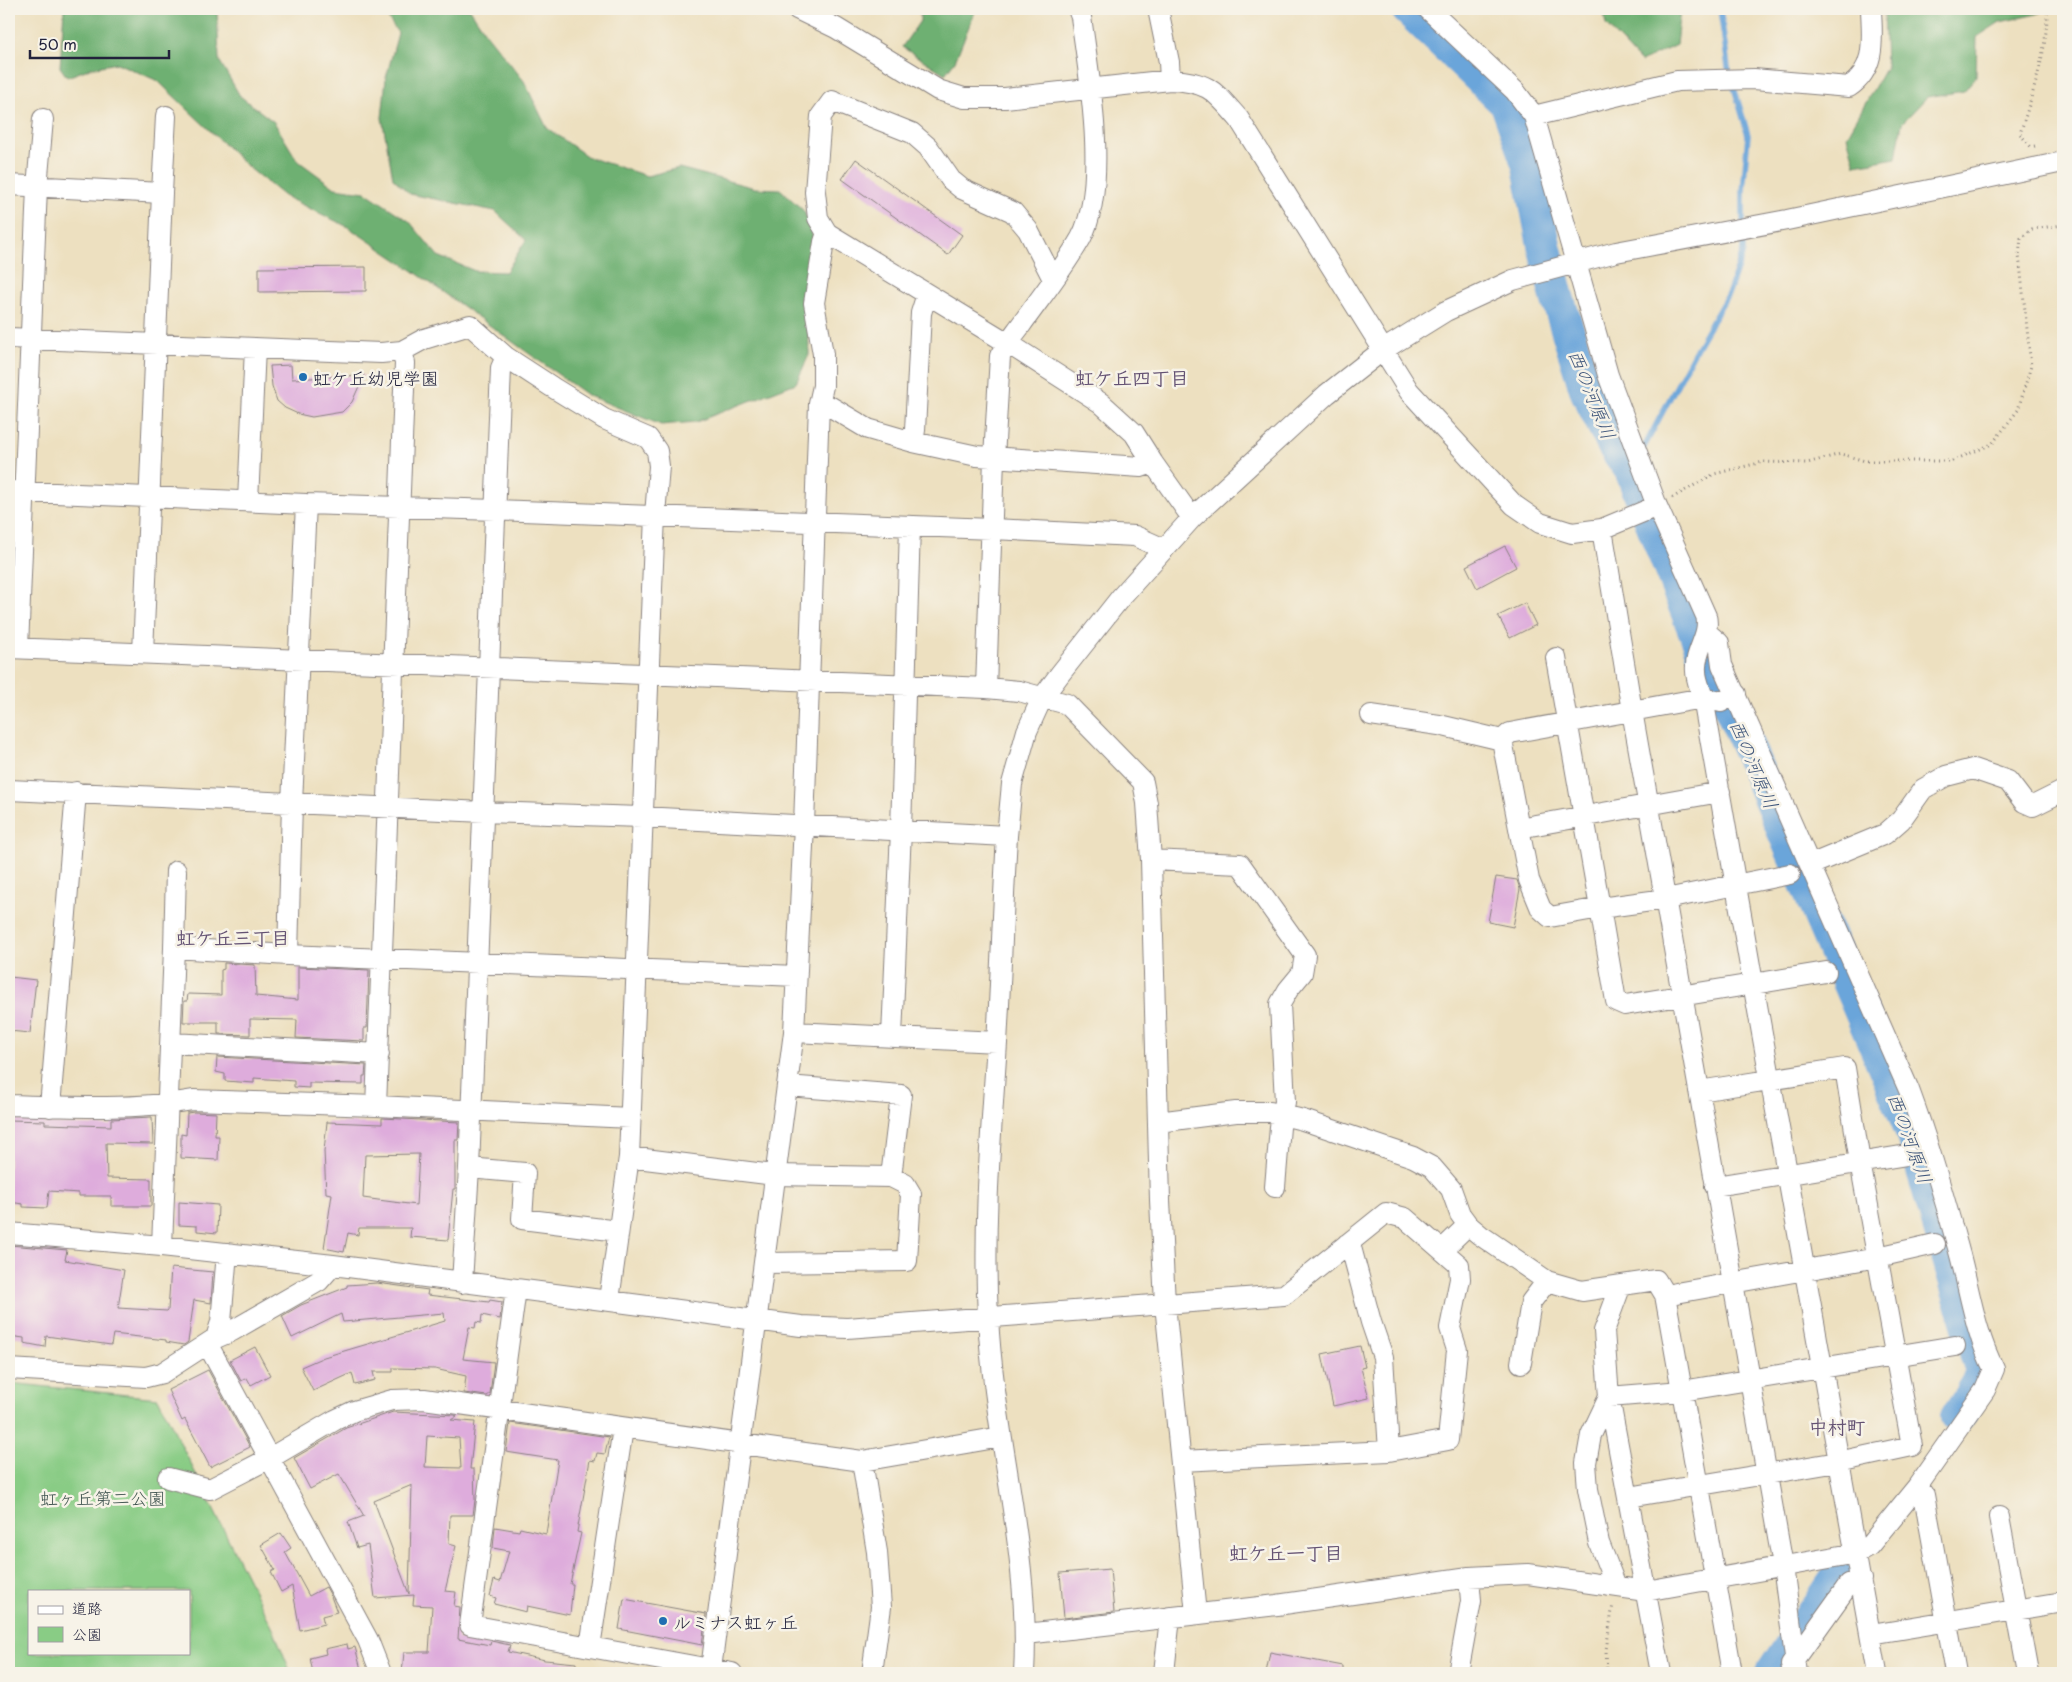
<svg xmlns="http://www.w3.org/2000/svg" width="2072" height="1682" viewBox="0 0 2072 1682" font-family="'Playpen Sans','Klee One',sans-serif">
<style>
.green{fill:#89cc85;stroke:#567760;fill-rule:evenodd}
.forest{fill:#6eb072;stroke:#486956}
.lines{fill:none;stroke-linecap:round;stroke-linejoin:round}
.stream{stroke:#6aa5da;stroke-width:5.5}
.river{stroke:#6aa5da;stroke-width:34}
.building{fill:#deacdc;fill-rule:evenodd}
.minor-casing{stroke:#88817e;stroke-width:22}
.path{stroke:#88817e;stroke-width:3;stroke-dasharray:1 4;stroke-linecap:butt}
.minor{stroke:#fff;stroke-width:20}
.poi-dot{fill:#1f6fb2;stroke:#f7f3e8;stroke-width:2}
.labels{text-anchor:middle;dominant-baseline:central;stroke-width:5;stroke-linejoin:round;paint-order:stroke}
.poi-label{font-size:18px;fill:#22223b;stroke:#f7f3e8;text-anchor:start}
.park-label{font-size:18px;fill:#415551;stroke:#f7f3e8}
.neighbourhood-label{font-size:19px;font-weight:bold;fill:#645273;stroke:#f7f3e8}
.water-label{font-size:19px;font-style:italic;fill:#3f567b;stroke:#f7f3e8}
</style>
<rect width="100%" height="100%" fill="#f7f3e8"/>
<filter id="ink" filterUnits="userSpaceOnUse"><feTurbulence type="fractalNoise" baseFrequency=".02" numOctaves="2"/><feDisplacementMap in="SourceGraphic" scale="10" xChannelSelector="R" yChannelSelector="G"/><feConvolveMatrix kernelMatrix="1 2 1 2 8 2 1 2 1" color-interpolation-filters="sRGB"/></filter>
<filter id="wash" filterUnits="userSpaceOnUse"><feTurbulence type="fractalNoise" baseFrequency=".0096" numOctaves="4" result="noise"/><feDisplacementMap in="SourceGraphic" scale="20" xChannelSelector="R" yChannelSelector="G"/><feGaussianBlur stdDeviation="1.12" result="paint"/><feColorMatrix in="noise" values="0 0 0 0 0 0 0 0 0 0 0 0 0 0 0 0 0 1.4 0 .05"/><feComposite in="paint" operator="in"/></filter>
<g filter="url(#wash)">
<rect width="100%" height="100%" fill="#ede0c0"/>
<path class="green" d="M9 1383 158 1398 274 1631 291 1673H9ZM29 1591H189V1653H29Z"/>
<path class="forest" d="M64 9H217L219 60 240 96 274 122 297 160 335 188 365 192 409 221 438 256 475 271 506 272 526 240 495 211 410 194 393 178 382 118 386 78 398 33 382 9H470L485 32 524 81 547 128 588 157 647 176 679 168 755 188 780 189 804 211 816 245 808 301 809 355 796 383 696 422 661 425 587 395 412 270 348 227 284 196 248 167 158 81 117 63 91 68 67 77 60 67Z
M920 9H976L955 61 945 74 902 47 920 21Z
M1603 9H1680L1676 45 1641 62 1606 25Z
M1884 9H2047L2037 14 2000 22 1977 37 1976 76 1964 91 1927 97 1902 123 1896 158 1855 165 1847 136 1886 67Z"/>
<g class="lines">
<path class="stream" d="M1642 451 1694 353 1729 292 1743 252V191L1748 135 1728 67 1720 9"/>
<path class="river" d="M1408 9 1507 104 1529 166 1544 245 1557 297 1587 392 1614 446 1631 470 1710 669 1734 715 1911 1129 1982 1372 1977 1385 1957 1417
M1773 1673 1839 1574"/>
</g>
<g id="blocks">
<path class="building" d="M856 159 962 235 948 255 842 179Z
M366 267V291L259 292V268Z
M291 365 292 379 364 375 352 402 342 412 312 417 298 414 285 408 277 401 272 386 270 366Z
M1505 546 1516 567 1477 588 1466 566Z
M1525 603 1536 625 1510 638 1498 616Z
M1496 877 1517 880 1520 889 1513 927 1488 922Z
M224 963 255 965 256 996 298 1000V967L369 970 367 1028H364V1041L296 1038 297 1020 250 1019V1035L218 1034V1022H183L184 1001H187L188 994 221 995V970L224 969Z
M10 977 36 980 30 1033 9 1031Z
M217 1057 366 1065 365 1076H363V1084L309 1083V1088L294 1087V1081L254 1078V1083L225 1081V1074L216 1072Z
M194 1112 216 1113 215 1136H219L218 1160 181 1158V1134L186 1135 187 1113Z
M152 1117 153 1144 106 1143 107 1178 151 1179V1206H111V1196H79V1193L49 1191 47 1208 23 1207V1204L9 1202V1120L45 1121V1124L111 1126V1119Z
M382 1118 459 1122 458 1140H455V1189H453L448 1240 410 1237 411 1228H359L358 1235 348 1233 344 1252 324 1248 332 1194 326 1193 324 1151 327 1122 382 1124ZM419 1154 416 1205 363 1198 365 1155Z
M179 1202 218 1205 217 1233 197 1231V1226L179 1225Z
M9 1245 67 1250 65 1260 124 1270 118 1308 167 1311 168 1310 171 1268 213 1272 211 1303 194 1300 188 1342 184 1345 166 1342V1340L113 1334 111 1345 46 1336 45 1347 24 1343V1338L9 1336Z
M377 1283 428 1290 427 1295 489 1302 490 1300 502 1302 500 1319 482 1315 481 1323 476 1322 475 1328 469 1327 463 1359 494 1362 490 1394 487 1396 464 1393 466 1376 435 1369 393 1368V1372H373L375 1380 355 1385 352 1373 313 1391 301 1367 324 1357 445 1321 444 1313 343 1322 341 1314 292 1338 282 1316 301 1305 347 1287V1285Z
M1360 1346 1365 1367 1361 1368 1369 1398 1333 1406 1322 1354Z
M255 1347 270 1375 251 1385 247 1378 241 1381 230 1360Z
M208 1370 250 1447 210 1467 185 1419 182 1421 168 1390Z
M393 1412 455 1415 457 1416 451 1420 475 1422 470 1469H474L475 1500 473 1515H450L449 1544 456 1546 445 1591 456 1592 454 1606 460 1607 458 1639 490 1645 491 1641 505 1644 510 1645 508 1652 545 1660 576 1663V1673H402L404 1652H429L432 1606 413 1605 414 1595 375 1598 368 1545 357 1548 348 1522 364 1516 339 1474 310 1489 294 1458 346 1428ZM427 1436 459 1438 461 1468 425 1467ZM412 1485 409 1594 374 1501Z
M510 1423 609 1437 605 1454 597 1453 595 1461 590 1460 577 1532 581 1533 570 1584H573L570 1615 527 1606 526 1612 494 1604 496 1598 490 1596 494 1580 500 1582 509 1551 493 1548 495 1527 519 1531 520 1528 546 1534 558 1460 506 1452Z
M281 1533 291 1548 285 1552 309 1596 326 1587 330 1594 337 1612 322 1616 324 1624 300 1630 292 1586 281 1592 271 1572 275 1570 261 1545Z
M1110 1569 1114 1612 1064 1618 1060 1573Z
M624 1599 706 1614 702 1645 619 1629Z
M347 1644 348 1649 355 1647 362 1673H313L310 1658 326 1654 325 1649Z
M1270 1652 1343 1666V1673H1266Z"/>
</g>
</g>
<g filter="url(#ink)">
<use href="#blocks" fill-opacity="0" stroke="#88817e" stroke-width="1"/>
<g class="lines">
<defs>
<path id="minor" d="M797 9 836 28 938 90 964 98H1005L1170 80C1210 82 1214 91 1239 119L1409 391 1514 505 1540 523 1572 533 1602 529 1657 506
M1158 9 1169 62 1170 80
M1428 9 1515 91 1534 116 1608 375 1657 506 1706 616C1711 635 1694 651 1696 671 1696 680 1701 690 1703 698L1753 983 1877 1673
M1534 116 1677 81 1754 79 1849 87C1877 68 1872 38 1871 9
M9 185 162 193 143 653
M162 193 166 116
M1053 279 1028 230 1013 212 962 189 951 180 928 147 912 133 832 101 821 116 815 192 818 218 827 233 1006 342 1101 403 1134 433 1153 463 1192 518
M9 338 381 353 402 351 424 339 470 325 506 357 552 387 604 419 648 438 657 451 659 466 655 515 629 1157 609 1300
M819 404 823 386V354L814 303 824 242 827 233
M913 442 915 430 921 313 927 294
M9 491 306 504 496 510 992 529 1135 536 1164 549
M248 501 255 348
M1602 529 1632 711 1783 1566 1797 1673
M9 648 986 688 1019 691 1067 704 1143 782 1147 803 1151 860 1160 1200 1165 1304 1196 1614
M18 648 37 187 43 119
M986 688 994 458 1000 356C1006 344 1013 336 1021 325 1041 297 1064 268 1081 238 1109 185 1089 75 1081 17L1078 9
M1371 715 1439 725 1502 740
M1502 740 1529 880 1541 909 1550 917 1600 908 1556 658
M1502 740 1510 733 1703 698 1721 702 1736 694
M9 790 484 812 642 817 1007 836
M1519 828 1720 792
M1151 860 1240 864 1305 955 1302 973 1288 990 1280 1004 1285 1102 1280 1127 1275 1187
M1810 865 1885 834 1901 820 1923 789 1946 776 1973 769 2008 781 2024 802 2033 806 2063 791
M1790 874 1666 899 1600 908 1616 1001 1625 1005 1826 972
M174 948 176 871
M288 955 292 803 306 504
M794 1032 997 1042
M892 1036 901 830 910 526
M171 1043 379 1054
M787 1086 901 1095 891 1177
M9 1105C68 1107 135 1110 193 1100L376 1106 631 1118
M376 1106 405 363 402 351
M50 1107 76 792
M1158 1122 1236 1112H1270L1303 1120 1413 1157 1432 1167 1451 1189 1460 1214 1468 1225 1480 1235 1547 1281 1582 1291 1656 1280 1665 1295 1732 1673
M629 1157 774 1175 891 1177 905 1184 911 1194 907 1261 765 1263
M469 1168 525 1173 522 1219 618 1231
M1715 1186 1907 1155
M9 1233 162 1246 333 1265 801 1326 847 1328 1284 1295 1386 1213 1405 1218 1459 1265 1460 1279 1450 1328 1457 1350 1448 1440 1389 1451 1181 1461
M1347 1244 1352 1251 1371 1322 1383 1357 1389 1451
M162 1246 174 948 288 955 796 976
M1443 1249 1468 1225
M462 1283 469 1168 501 368 506 357
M516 1289 470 1625 732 1673
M1665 1295 1878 1257 1935 1244
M216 1338 232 1331 319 1281 333 1265
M208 1345 368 1640 381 1673
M1521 1363 1531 1302 1547 1281
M9 1369 146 1377 162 1373 216 1338 221 1322 227 1253
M862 1461 877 1552 881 1607 872 1673
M168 1478 210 1489 270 1458 335 1420 354 1411 392 1400 424 1399 862 1461 1001 1437
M1917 1487 1924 1495 1956 1673
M1629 1497 1838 1462 1912 1446 1860 1162 1845 1068 1699 1091
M1999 1517 2028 1673
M1616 1586 1599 1543 1588 1489 1586 1463 1591 1435 1609 1397 1604 1331 1621 1285
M1026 1634 1277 1605 1469 1577 1528 1574 1646 1591 1857 1553 1869 1546 1917 1487 1985 1390 1994 1369C1976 1335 1970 1293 1960 1255 1945 1200 1929 1144 1909 1090L1722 665 1719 643 1706 632
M1871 1634 2063 1602
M590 1647 623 1428
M1791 1665 1849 1584 1861 1579
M711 1669 794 1032 804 825 819 404 831 407 868 429 913 442 977 456 1141 467 1153 463
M1024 1673C1031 1553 994 1437 988 1317 983 1225 991 1134 997 1043 1001 974 1003 905 1007 836L1012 784 1027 731 1042 698 1060 674 1121 597 1192 518 1327 394 1383 350 1446 311 1513 280 1616 252 1787 220 2063 162
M1164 1673 1170 1617
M1458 1673 1471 1601 1469 1577
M1661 1673 1609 1397 1682 1391 1955 1346"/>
</defs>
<use href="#minor" class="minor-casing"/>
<path class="path" d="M2035 146 2031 147 2020 134C2032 95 2048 50 2047 9
M1672 498 1714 474 1763 462 1807 463 1841 454 1865 461H1952L1992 444 2018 410 2031 366 2019 255 2021 238 2032 229 2063 225
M1607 1673 1606 1650 1613 1604"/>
<use href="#minor" class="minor"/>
</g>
</g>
<g class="poi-dot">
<circle cx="303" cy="377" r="5"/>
<circle cx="663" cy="1621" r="5"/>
</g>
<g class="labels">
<g class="poi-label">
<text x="313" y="377">虹ケ丘幼児学園</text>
<text x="673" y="1621">ルミナス虹ヶ丘</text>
</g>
<g class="park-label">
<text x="103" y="1497">虹ヶ丘第二公園</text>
</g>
<g class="neighbourhood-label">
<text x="1132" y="377">虹ケ丘四丁目</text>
<text x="233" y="937">虹ケ丘三丁目</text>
<text x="1837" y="1426">中村町</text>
<text x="1286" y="1552">虹ケ丘一丁目</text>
</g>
<g class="water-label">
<text transform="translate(1593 394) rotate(68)">西の河原川</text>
<text transform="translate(1755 764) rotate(67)">西の河原川</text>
<text transform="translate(1911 1138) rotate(70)">西の河原川</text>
</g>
</g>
<rect width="2072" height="1682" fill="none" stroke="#f7f3e8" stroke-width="30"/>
<rect x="28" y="1590" width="162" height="65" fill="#f7f3e8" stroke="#a29fa3"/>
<rect x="38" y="1606" width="25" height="8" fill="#ffffff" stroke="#a29fa3"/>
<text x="72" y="1614" font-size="15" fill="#22223b">道路</text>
<rect x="38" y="1627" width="25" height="15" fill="#89cc85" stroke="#a29fa3"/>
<text x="72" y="1640" font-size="15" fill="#22223b">公園</text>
<path d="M30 50v8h139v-8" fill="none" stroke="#22223b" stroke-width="2.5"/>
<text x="38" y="50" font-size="15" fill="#22223b" stroke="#f7f3e8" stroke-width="4" paint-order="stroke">50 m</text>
</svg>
